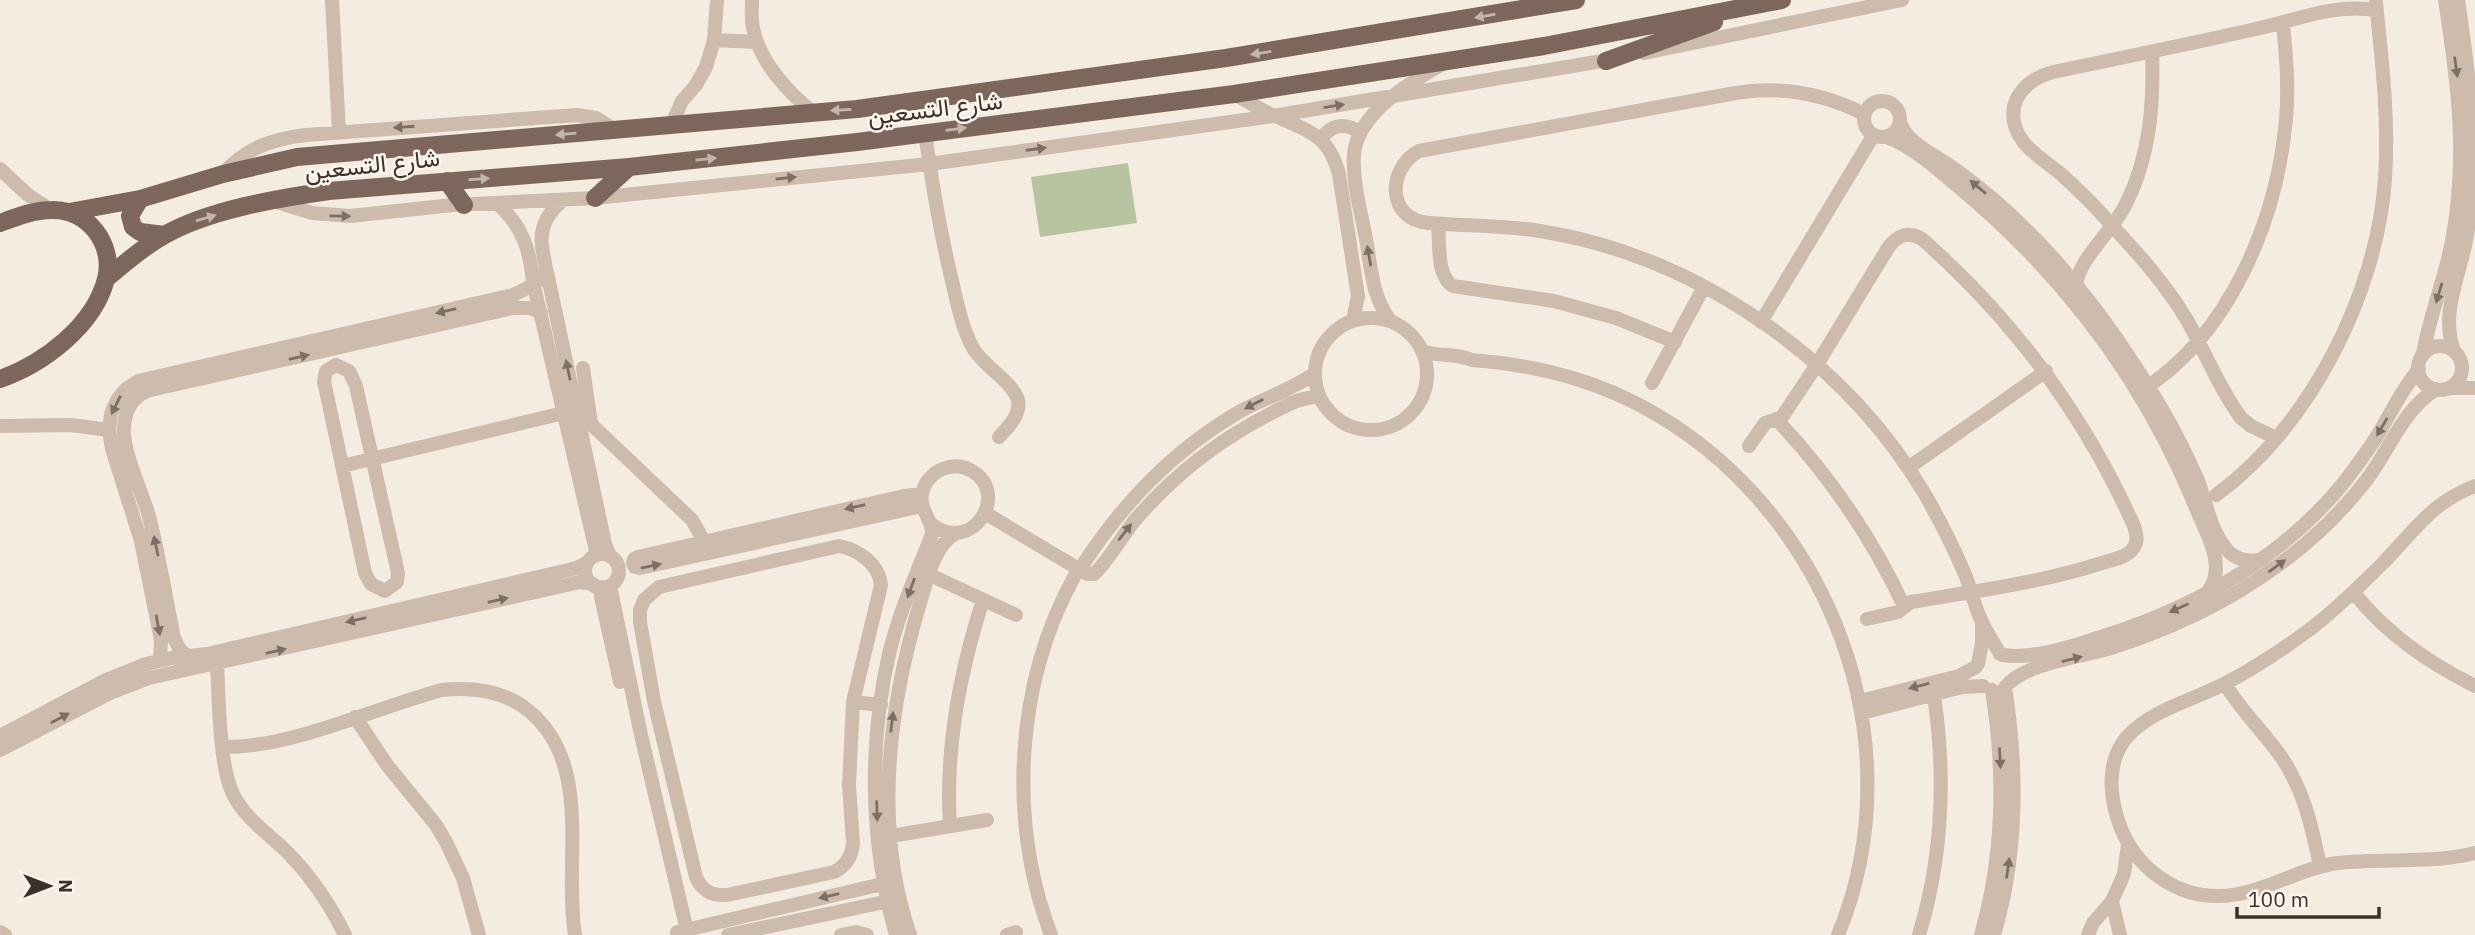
<svg xmlns="http://www.w3.org/2000/svg" width="2475" height="935" viewBox="0 0 2475 935" font-family="'IBM Plex Sans',Vazirmatn,sans-serif">
<style>
.green{fill:#b8c4a0}
.lines{fill:none;stroke-linecap:round;stroke-linejoin:round}
.minor{stroke:#cdbbac;stroke-width:14}
.major{stroke:#7d675c;stroke-width:18}
.oneway{fill:#c2b5ac}
.oneway2{fill:#7d6f65}
.labels{text-anchor:middle;dominant-baseline:central;stroke-width:5;stroke-linejoin:round;paint-order:stroke}
.street-label{font-size:24px;fill:#3b302b;stroke:#fbf5ee}
</style>
<rect width="100%" height="100%" fill="#f4ebe1"/>
<path class="green" d="M1128 163 1137 223 1040 237 1031 177Z"/>
<g class="lines">
<path class="minor" d="M332 0 339 132
M752 0C752 9 751 19 753 28 759 60 787 92 812 111
M714 40 757 42
M1644 53 1902 0
M1234 94C1247 101 1259 109 1273 115 1307 131 1328 133 1339 174L1358 296 1353 320
M1864 119a18 18 0 1 1 36 0a18 18 0 1 1-36 0Z
M1864 114C1821 92 1777 85 1730 94L1419 151C1386 169 1387 220 1429 223 1466 226 1503 225 1540 231 1697 256 1845 359 1926 496 1940 521 1953 546 1964 572 1971 588 1974 606 1982 622 1987 633 1994 643 2000 654
M1900 122C1907 144 1938 156 1956 170 2027 221 2088 292 2135 366 2159 402 2180 439 2197 478 2206 501 2211 533 2228 551 2238 561 2251 562 2263 559
M671 126 682 101 696 85 706 67 714 40 717 0
M925 133C932 183 940 232 952 281 957 303 962 328 973 348 983 366 1013 382 1018 400 1021 415 1008 427 999 437
M1886 137C1914 147 1939 171 1961 189 2065 276 2145 382 2196 508 2207 536 2230 570 2204 596
M1321 139C1331 124 1346 122 1360 133
M0 169 28 195 51 210
M223 174C245 148 273 139 306 135L577 115 596 118 615 130
M274 201 312 213 350 216 453 205 595 198 929 164 1273 116 1614 59
M498 204C523 227 530 250 533 282L597 555
M1438 224C1440 243 1436 276 1453 286L1554 301 1616 318 1675 342
M547 272 605 544 610 556
M2076 286C2078 259 2113 231 2126 204 2150 156 2154 104 2152 52
M1315 374a56 56 0 1 1 112 0a56 56 0 1 1-112 0Z
M1390 320C1372 297 1371 267 1366 239 1361 212 1352 181 1354 154 1358 113 1409 83 1441 65
M1761 322 1873 136
M2418 368a22 22 0 1 1 44 0a22 22 0 1 1-44 0Z
M1423 351C1439 357 1457 353 1472 360 1524 364 1573 374 1621 396 1819 487 1922 731 1838 935
M2454 351C2441 315 2457 282 2465 246 2469 225 2472 204 2473 182 2475 120 2467 61 2458 0
M2423 355C2429 316 2445 280 2452 241 2468 156 2458 84 2445 0
M336 365 349 371 356 386 398 573 397 582 385 591 371 584 365 573 324 381 326 371Z
M583 368 591 424 692 520 704 541
M1652 383 1704 287
M2450 388H2475
M2141 391C2230 335 2277 220 2286 119 2289 87 2286 55 2283 23
M1777 420C1830 476 1871 536 1904 606
M0 426 71 425 109 430
M2276 438 2251 426 2241 418C2219 388 2205 352 2187 320 2162 278 2129 244 2097 209 2086 197 2074 186 2062 175 2046 161 2021 148 2015 126 2007 98 2028 79 2053 72 2121 58 2189 44 2256 29 2296 20 2336 3 2376 10
M1749 446 1765 423 1782 417 1816 366 1888 248C1897 235 1908 231 1922 239 2014 320 2084 414 2134 526 2137 535 2139 543 2131 551 2124 558 2111 560 2102 563 2040 583 1975 591 1911 602L1898 612 1867 619
M342 466 572 411
M1908 468 2046 371
M2475 486C2432 502 2414 531 2383 563 2361 585 2338 607 2313 627 2285 648 2255 668 2224 684 2193 700 2151 710 2127 737 2108 759 2109 790 2117 817 2132 869 2182 905 2238 894 2273 888 2301 868 2338 863 2384 858 2430 864 2475 853
M922 494 904 496 638 557 634 559 633 563 635 567 640 568 922 506
M2216 495C2310 427 2377 293 2385 179 2389 120 2382 61 2376 3
M985 513 1087 574H1094C1106 564 1124 533 1136 519 1174 475 1219 440 1270 414 1285 406 1302 396 1320 397
M839 546C859 550 879 564 881 585L853 702 849 785 853 843C852 857 846 866 834 872L727 895C712 896 702 891 696 877L654 701 640 622V610L644 600 659 587Z
M585 571a17 17 0 1 1 34 0a17 17 0 1 1-34 0Z
M1080 569C1122 504 1171 452 1239 412 1264 398 1292 390 1315 373
M930 575 1016 615
M610 586 641 735 688 935
M601 587V597L620 682
M2353 592C2387 634 2427 662 2475 686
M2002 655C2032 659 2063 649 2091 640 2188 611 2276 564 2342 485 2355 468 2368 451 2379 433 2392 411 2402 389 2419 369
M188 656 180 650 174 638C166 598 159 556 149 516 142 492 122 450 124 428 125 407 135 393 155 389L513 308H530L541 313
M160 660 161 640 141 541 112 449 109 430 111 414 117 400 126 389 138 381 513 295C520 292 543 280 546 275 547 267 544 260 543 252 538 230 546 214 563 200
M217 664C219 699 219 762 232 792 245 820 270 834 290 855 313 879 331 906 345 935
M1978 664 1982 643V623
M2009 683C2032 662 2083 657 2114 647 2158 633 2201 614 2241 590 2289 561 2334 523 2368 478 2391 447 2402 411 2436 389
M2225 684C2241 711 2264 732 2282 758 2304 791 2312 827 2320 866
M1860 701 1959 676 1976 667
M853 702 881 705
M1862 713 1962 687 1983 686
M355 717 387 765 436 825 446 842 463 878 479 935
M0 736 106 680 146 664 172 658 207 654 577 568 588 562
M223 747C293 748 374 708 442 690 473 687 504 690 529 711 594 765 563 861 575 935
M0 750 110 693 149 678 580 582 593 584
M950 826C945 748 959 674 983 600
M891 836 987 820
M2112 901 2124 874 2128 845
M0 932 5 935
M677 932 891 882
M728 935 894 900
M841 935 856 932 867 935
M896 935C870 844 868 742 890 650 900 610 917 573 932 534 933 520 919 510 922 494 924 482 934 471 946 468 954 465 964 466 972 471 1011 494 972 556 931 524
M910 935C873 827 888 710 920 603 927 580 934 545 956 533
M1007 935 1016 932
M1051 935C1008 821 1015 685 1074 577
M1919 935C1943 856 1946 777 1934 695
M1981 935C2004 855 2005 772 1992 690
M1994 935C2018 854 2018 770 2005 687
M2088 935 2093 923 2112 901 2120 935"/>
<path class="major" d="M1606 61 1714 22
M447 181 464 205
M595 198 629 167
M140 199 130 216 133 227 140 232 165 235
M69 212 140 199 223 174 297 157 857 109 1226 58 1576 0
M0 223C16 217 34 210 52 210 88 209 115 245 106 279 94 326 43 364 0 379
M107 278C125 263 143 247 163 236 207 210 279 198 329 191L629 167 857 142 1234 94 1544 46 1782 0"/>
</g>
<defs><path id="oneway-solid" d="M-6-.8H1V-3.2L6.5 0L1 3.2V.8H-6Z" transform="scale(1.75)"/></defs>
<g class="oneway">
<use href="#oneway-solid" transform="translate(1485 16) rotate(170)"/>
<use href="#oneway-solid" transform="translate(1261 53) rotate(171)"/>
<use href="#oneway-solid" transform="translate(841 110) rotate(177)"/>
<use href="#oneway-solid" transform="translate(956 129) rotate(-7)"/>
<use href="#oneway-solid" transform="translate(566 134) rotate(175)"/>
<use href="#oneway-solid" transform="translate(706 159) rotate(-6)"/>
<use href="#oneway-solid" transform="translate(479 179) rotate(-4)"/>
<use href="#oneway-solid" transform="translate(206 218) rotate(-16)"/>
</g>
<g class="oneway2">
<use href="#oneway-solid" transform="translate(2456 67) rotate(82)"/>
<use href="#oneway-solid" transform="translate(1334 106) rotate(-9)"/>
<use href="#oneway-solid" transform="translate(404 127) rotate(176)"/>
<use href="#oneway-solid" transform="translate(1036 149) rotate(-8)"/>
<use href="#oneway-solid" transform="translate(786 178) rotate(-6)"/>
<use href="#oneway-solid" transform="translate(1978 187) rotate(-140)"/>
<use href="#oneway-solid" transform="translate(340 216) rotate(1)"/>
<use href="#oneway-solid" transform="translate(1369 256) rotate(-100)"/>
<use href="#oneway-solid" transform="translate(2439 293) rotate(107)"/>
<use href="#oneway-solid" transform="translate(446 311) rotate(167)"/>
<use href="#oneway-solid" transform="translate(299 357) rotate(-13)"/>
<use href="#oneway-solid" transform="translate(568 370) rotate(-102)"/>
<use href="#oneway-solid" transform="translate(1254 404) rotate(153)"/>
<use href="#oneway-solid" transform="translate(116 405) rotate(116)"/>
<use href="#oneway-solid" transform="translate(2382 427) rotate(120)"/>
<use href="#oneway-solid" transform="translate(855 507) rotate(167)"/>
<use href="#oneway-solid" transform="translate(1125 532) rotate(-52)"/>
<use href="#oneway-solid" transform="translate(156 546) rotate(-102)"/>
<use href="#oneway-solid" transform="translate(651 566) rotate(-12)"/>
<use href="#oneway-solid" transform="translate(2277 566) rotate(-36)"/>
<use href="#oneway-solid" transform="translate(911 588) rotate(110)"/>
<use href="#oneway-solid" transform="translate(498 600) rotate(-13)"/>
<use href="#oneway-solid" transform="translate(2179 608) rotate(156)"/>
<use href="#oneway-solid" transform="translate(356 620) rotate(167)"/>
<use href="#oneway-solid" transform="translate(158 625) rotate(79)"/>
<use href="#oneway-solid" transform="translate(276 651) rotate(-13)"/>
<use href="#oneway-solid" transform="translate(2072 659) rotate(-14)"/>
<use href="#oneway-solid" transform="translate(1919 686) rotate(166)"/>
<use href="#oneway-solid" transform="translate(60 718) rotate(-28)"/>
<use href="#oneway-solid" transform="translate(892 722) rotate(-83)"/>
<use href="#oneway-solid" transform="translate(2000 758) rotate(87)"/>
<use href="#oneway-solid" transform="translate(877 811) rotate(88)"/>
<use href="#oneway-solid" transform="translate(2008 868) rotate(-82)"/>
<use href="#oneway-solid" transform="translate(829 896) rotate(167)"/>
</g>
<g class="labels">
<g class="street-label">
<text transform="translate(935 108) rotate(-7)">شارع التسعين</text>
<text transform="translate(372 164) rotate(-6)">شارع التسعين</text>
</g>
</g>
<g transform="translate(49 886) rotate(90)" stroke="#fbf5ee" stroke-width="5" paint-order="stroke">
<path d="M0-5L12 26L0 18L-12 26Z" fill="#3b302b"/>
<text y="-10" font-size="19" font-weight="bold" text-anchor="middle" fill="#3b302b">N</text>
</g>
<path d="M2237 907v10h142v-10" fill="none" stroke="#3b302b" stroke-width="3.5"/>
<text x="2248" y="907" font-size="21" fill="#3b302b" stroke="#fbf5ee" stroke-width="5" paint-order="stroke">100 m</text>
</svg>
